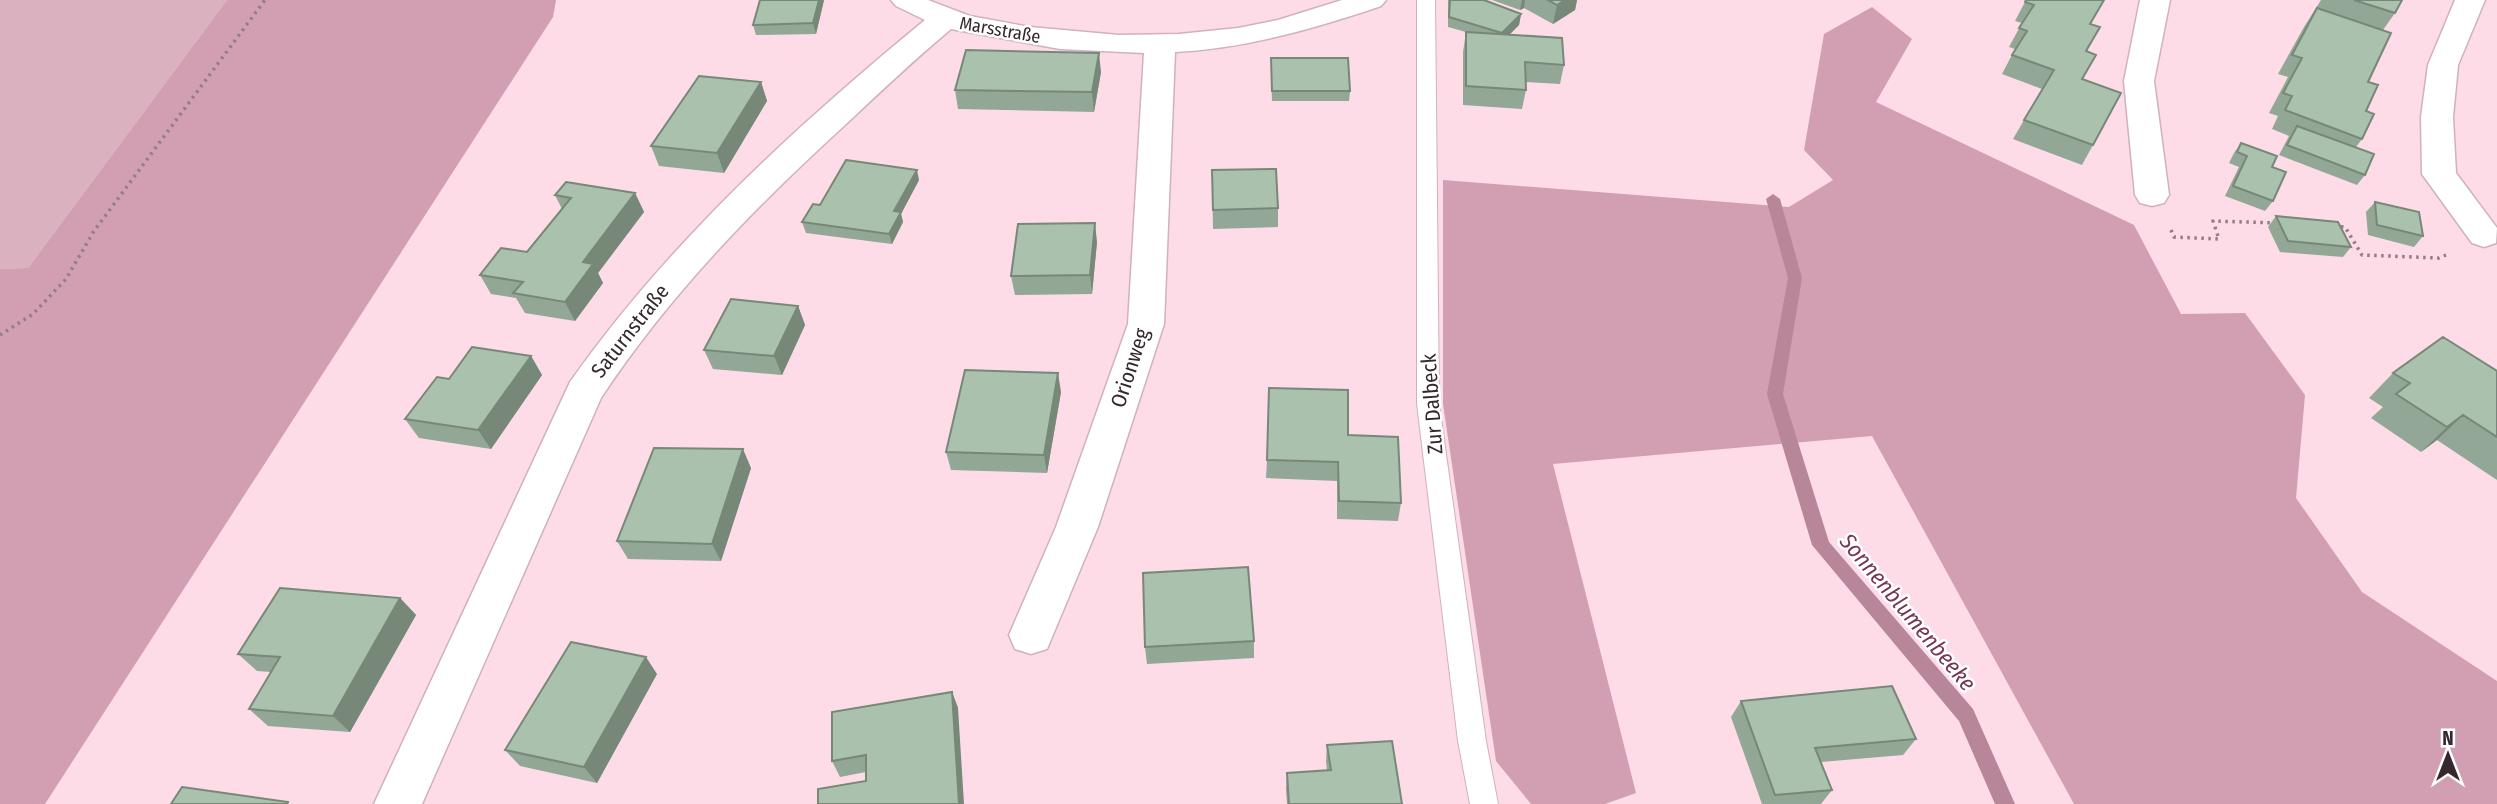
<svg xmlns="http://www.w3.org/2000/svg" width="2497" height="804" viewBox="0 0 2497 804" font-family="'Fira Sans Condensed',sans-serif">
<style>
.green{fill:#dab1bf}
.forest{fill:#d29fb2}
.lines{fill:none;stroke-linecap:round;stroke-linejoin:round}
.stream{fill:#b78698;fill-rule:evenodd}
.lane-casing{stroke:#d0b1bc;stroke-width:2}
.street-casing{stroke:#d0b1bc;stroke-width:3}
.path{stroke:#937d84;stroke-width:3.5;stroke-dasharray:2.5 4.5;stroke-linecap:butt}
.lane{fill:#fff;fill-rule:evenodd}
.street{fill:#fff;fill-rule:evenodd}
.wall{fill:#92a795}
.shaded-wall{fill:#778879}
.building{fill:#aac2ad;stroke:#778879;stroke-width:2}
.labels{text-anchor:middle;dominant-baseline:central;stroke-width:5;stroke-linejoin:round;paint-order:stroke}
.far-street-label{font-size:18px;fill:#34282c;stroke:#fff}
.street-label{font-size:21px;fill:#34282c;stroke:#fff}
.water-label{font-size:23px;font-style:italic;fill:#773752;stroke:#fff}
</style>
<rect width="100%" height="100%" fill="#fddce7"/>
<path class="green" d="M0 0H227L28 268 0 269Z"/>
<path class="forest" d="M227 0H556L553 17 45 804H0V269L28 268Z
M1872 7 1912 39 1876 102 2134 225 2181 314 2245 313 2305 395 2296 498 2362 592 2497 681V804H2074L1872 436 1553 464 1636 793 1605 804H1531L1496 761 1443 404V180L1789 207 1833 180 1804 150 1824 34Z"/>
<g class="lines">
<path class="stream" d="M1773 194 1780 199 1802 278 1783 394 1829 542 1973 709 2015 804H1995L1959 721 1812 545 1767 394 1788 278 1766 199Z"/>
<defs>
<path id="lane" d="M1417 0H1435L1439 404 1486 741 1498 804H1470L1458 741 1417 404Z"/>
<path id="street" d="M891 0H928L970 16 1030 27 1119 35 1179 34 1238 28 1278 20 1342 0H1386L1381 6C1313 29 1247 48 1175 52L1164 324 1098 527 1047 649 1031 654 1015 649 1009 635 1056 527 1128 324 1144 53 1060 49 951 29C915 59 880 92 845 125 754 208 669 295 601 398L422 804H374L570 382C668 243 795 127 925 20L896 6Z
M2140 0H2170L2154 81 2169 195 2164 203 2152 206 2140 203 2135 195 2124 81Z
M2455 0H2485L2458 65 2453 117 2456 173 2497 228 2496 243 2484 247 2472 243 2422 174 2421 117 2428 65Z"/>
</defs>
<use href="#lane" class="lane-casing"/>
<use href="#street" class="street-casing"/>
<path class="path" d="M2334 226 2345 227 2362 255 2439 258 2446 255
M2171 230 2174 237 2219 239 2213 221 2277 223
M0 335 33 314 66 279 94 231 265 0"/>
<use href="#lane" class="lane"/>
<use href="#street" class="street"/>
</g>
<path class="wall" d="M824 0 816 34 756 35 753 25Z
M1448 0H1484L1521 14 1519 25 1509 35 1564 65 1560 84 1526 82V90L1522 109 1463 105V52L1466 32 1448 27Z
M1492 0H1577L1575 10 1553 24 1524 8 1520 10Z
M2026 0 2091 24 2082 79 2093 145 2082 165 2013 139 2042 89 2002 74 2015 49 2009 47 2022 23 2015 21Z
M2321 0H2402L2395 13 2383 30 2368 82 2362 139 2356 147 2365 175 2357 185 2279 155 2289 136 2272 129 2278 116 2269 113 2288 77 2278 74 2304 27Z
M1271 68 1350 91 1349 101H1272Z
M1101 72 1094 112 958 109 955 90Z
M761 82 767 101 724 173 659 166 651 146Z
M2241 143 2272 167 2273 201 2265 211 2225 196 2239 167 2229 163 2234 153Z
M1212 170 1278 208V227L1213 229Z
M919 180 901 214 903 222 892 244 806 233 802 222 820 205Z
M635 193 644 212 598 273 603 283 575 321 525 313 516 298 491 294 480 275 527 252 562 209 555 195Z
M2375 202 2423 236 2414 247 2368 235 2366 212Z
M2276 216 2351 247 2343 257 2280 252 2268 227Z
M1097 242 1092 294 1015 295 1011 276Z
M798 306 805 325 782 375 713 369 704 350Z
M531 356 542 375 491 449 419 438 405 419 449 379Z
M2497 371V480L2437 440 2421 452 2371 418 2383 407 2369 398 2393 373Z
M1061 392 1047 473 951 470 946 452Z
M1348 435 1401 503 1398 521 1337 519V481L1266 478 1267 460Z
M751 468 721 561 628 559 617 541Z
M400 598 416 615 350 732 268 726 249 709 271 672 257 671 238 654Z
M1254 641V658L1147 664 1145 647Z
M657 674 597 783 520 766 505 750Z
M952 692 958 708 866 781V772L840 777 832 761Z
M1741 701 1916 739 1903 755 1821 762 1832 790 1821 804H1762L1731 717Z
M1327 745 1402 804H1287L1286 789 1287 773 1327 771 1326 761Z"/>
<path class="shaded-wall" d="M819 0H824L816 34 813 23Z
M1522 0H1525L1524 8 1520 10Z
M1562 0H1577L1575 10 1553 24 1557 5Z
M1521 14 1519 25 1501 43 1502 33Z
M1099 53 1101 72 1094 112 1092 92Z
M761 82 767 101 724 173 717 153Z
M917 170 919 180 901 214 903 222 892 244 889 234 894 211Z
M635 193 644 212 598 273 603 283 575 321 565 302 583 262Z
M1095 223 1097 242 1092 294 1090 275Z
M798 306 805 325 782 375 774 356Z
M531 356 542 375 491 449 478 430Z
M1058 373 1061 392 1047 473 1044 455Z
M2463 415 2437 440 2421 452 2447 427Z
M743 449 751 468 721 561 712 544Z
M400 598 416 615 350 732 333 716Z
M646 657 657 674 597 783 584 767Z
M952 692 958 708 964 804H959Z"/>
<path class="building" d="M760 0H819L813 23 753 25Z
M1450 0H1484L1521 14 1502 33 1449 17Z
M1548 0H1565L1557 5Z
M2026 0H2104L2090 24 2100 27 2086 51 2096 55 2082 79 2121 93 2093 145 2024 120 2054 70 2012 55 2027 31 2019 28 2034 5 2025 2Z
M2354 0H2402L2395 13Z
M2317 8 2391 33 2368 82 2378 85 2366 111 2374 114 2362 139 2285 110 2292 96 2283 93 2302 58 2292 55Z
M1466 32 1562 38 1564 65 1525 62 1526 90 1466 86Z
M966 50 1099 53 1092 92 955 90Z
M1271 58H1348L1350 91H1272Z
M699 76 761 82 717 153 651 146Z
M2297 126 2374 154 2365 175 2287 145Z
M2241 143 2277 156 2272 167 2286 172 2273 201 2233 186 2247 156 2237 152Z
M846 160 917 170 894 211 901 212 889 234 802 222 813 204 820 205Z
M1276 169 1278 208 1213 210 1212 170Z
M566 182 635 193 583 262 593 264 565 302 513 293 523 282 480 275 501 248 527 252 571 198 555 195Z
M2375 202 2419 212 2423 236 2377 225Z
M2276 216 2338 222 2351 247 2288 241Z
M1095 223 1090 275 1011 276 1018 224Z
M731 299 798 306 774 356 704 350Z
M2443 337 2497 371V437L2463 415 2447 427 2396 394 2410 383 2393 373Z
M472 347 531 356 478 430 405 419 437 377 449 379Z
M965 370 1058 373 1044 455 946 452Z
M1269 388 1348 390V435L1398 437 1401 503 1339 501 1338 462 1267 460Z
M654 448 743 449 712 544 617 541Z
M1248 567 1254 641 1145 647 1143 573Z
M280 588 400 598 333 716 249 709 280 657 238 654Z
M571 642 646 657 584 767 505 750Z
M1892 686 1916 739 1815 748 1832 790 1775 795 1741 701Z
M952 692 959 804H818V789L866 781V755L832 761V712Z
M1392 741 1402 804H1289L1287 773 1331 770 1327 745Z
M182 787 288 802 287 804H171Z"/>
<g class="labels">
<g class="far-street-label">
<text transform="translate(1000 30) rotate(10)">Marsstraße</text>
</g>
<g class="street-label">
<text transform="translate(630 331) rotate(-52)">Saturnstraße</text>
<text transform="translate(1130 368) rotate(-72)">Orionweg</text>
<text transform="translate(1432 404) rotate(-94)">Zur Dalbeck</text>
</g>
<g class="water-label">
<text transform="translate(1908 612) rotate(50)">Sonnenblumenbeeke</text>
</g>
</g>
<g transform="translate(2448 755)" stroke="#ffffff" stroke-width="5" paint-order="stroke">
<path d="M0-5L12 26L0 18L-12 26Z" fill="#34282c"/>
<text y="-10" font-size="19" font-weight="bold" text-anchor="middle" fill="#34282c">N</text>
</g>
</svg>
